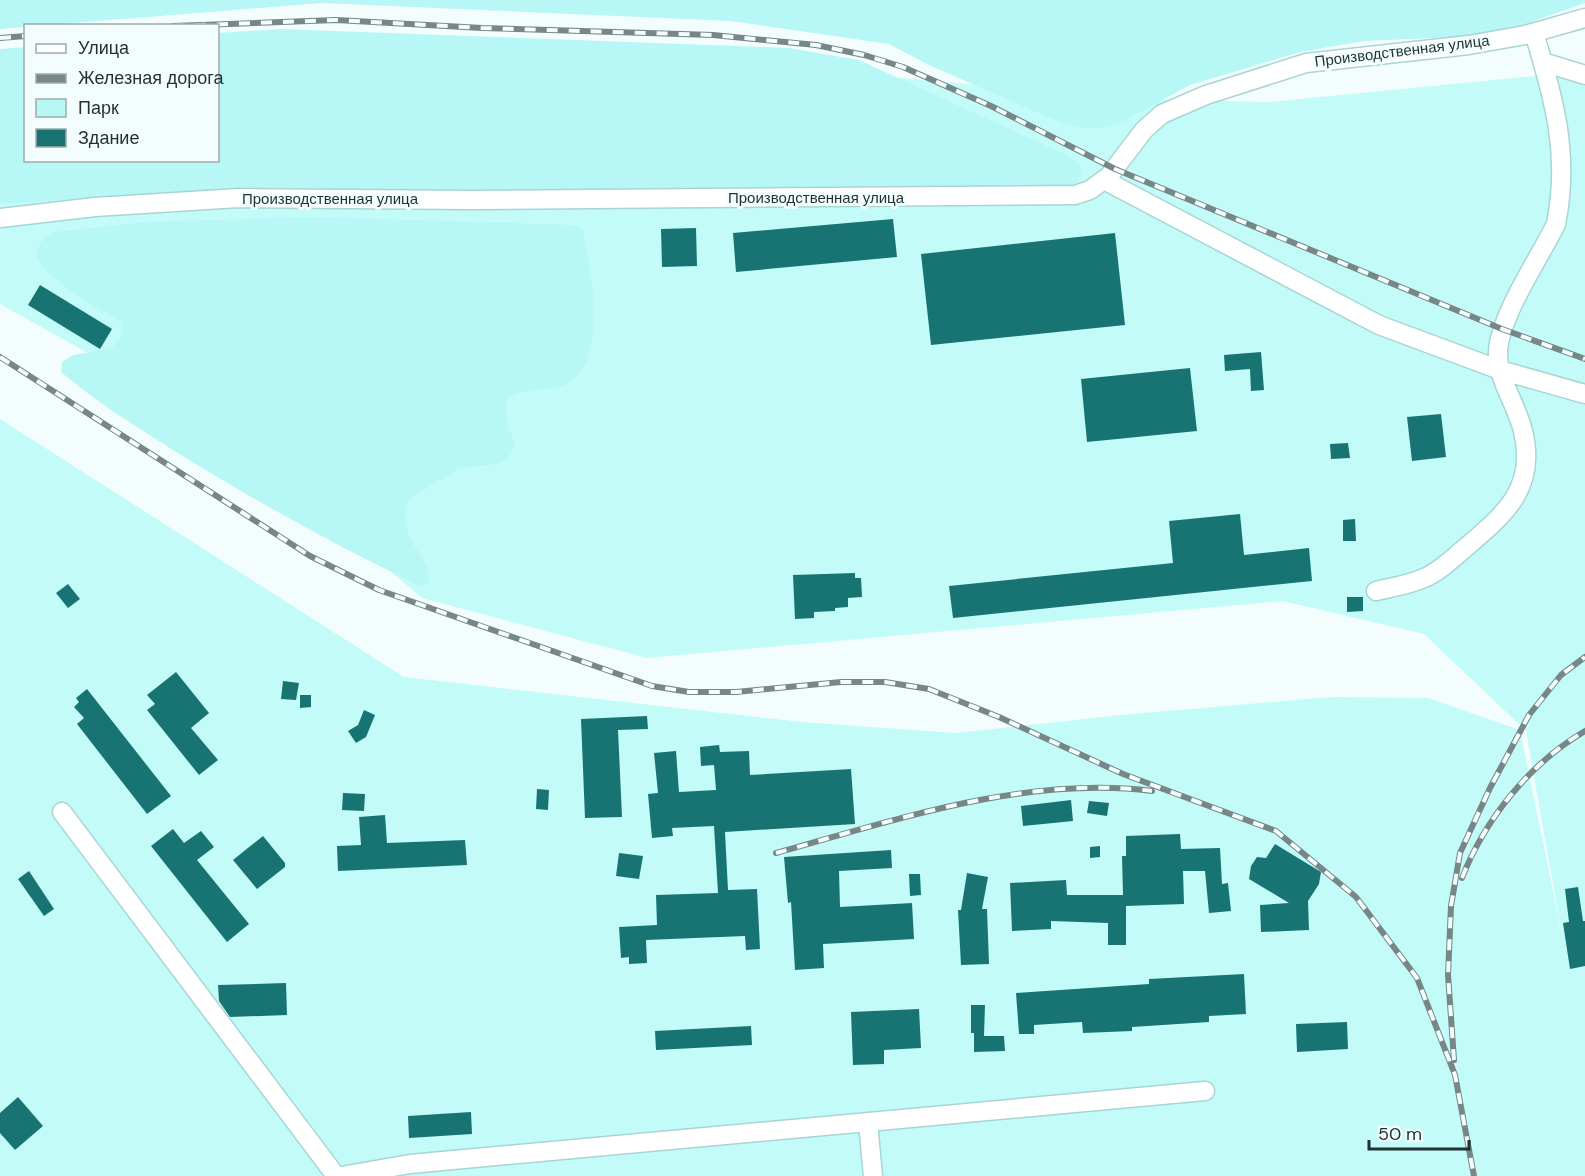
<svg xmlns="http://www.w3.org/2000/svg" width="1585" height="1176" viewBox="0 0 1585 1176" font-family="'DM Sans',sans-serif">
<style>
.built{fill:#c3fbf9}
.green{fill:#b7f7f5}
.building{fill:#187472}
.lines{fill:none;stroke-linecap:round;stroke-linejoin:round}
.minor-casing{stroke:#a8d5d4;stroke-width:21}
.minor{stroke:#fff;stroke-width:18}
.rail-casing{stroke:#778686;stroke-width:6}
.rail{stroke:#f4fdfd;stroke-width:4;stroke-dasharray:11;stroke-linecap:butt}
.labels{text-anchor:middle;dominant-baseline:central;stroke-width:6;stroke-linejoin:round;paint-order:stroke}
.street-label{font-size:15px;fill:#1f3131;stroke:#f4fdfd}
</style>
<rect width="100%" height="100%" fill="#f4fdfd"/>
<path class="built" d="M0 59 26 160H218L870 75 1135 99 1270 102 1585 71V1176H0V419L404 677 802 722 956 733 1120 715 1332 697 1428 698 1520 730 1563 940 1526 731 1424 634 1283 601 647 658 422 598 295 490 124 373 0 304Z"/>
<path class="green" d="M0 0H1585V3L1517 27 1458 37 1364 41 1300 52 1190 85 1123 121 1102 128H1080L1062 123 931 66 889 44 731 21 322 3 0 29Z
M281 29 789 48 859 60 1068 156 1081 166V175L1074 185 1054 189 503 192 222 189 0 204V49L25 47 26 160H218V33Z
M313 217 573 225 583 230C591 268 610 367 564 385 543 393 530 385 506 399L507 424 515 445 508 459 497 464 459 468 408 500C396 547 432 550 429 583L420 586C335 545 253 500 173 450 134 425 96 402 61 372L62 362 73 355 112 348 122 335 121 323C92 302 55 287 36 256L40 243 54 232 147 222Z"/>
<path class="building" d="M893 219 897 257 736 272 733 233Z
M696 228 697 266 662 267 661 229Z
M1115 233 1125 325 931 345 921 254Z
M40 285 112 329 100 349 28 305Z
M1261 352 1264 390 1251 391 1250 369 1225 371 1224 355Z
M1190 368 1197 431 1087 442 1081 379Z
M1441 414 1446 457 1412 461 1407 417Z
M1348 443 1350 458 1331 459 1330 444Z
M1240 514 1244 555 1309 548 1312 581 953 618 949 586 1173 563 1169 521Z
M1355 519 1356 541H1343V520Z
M855 573V578H861L862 597 848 598V607L835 608V611L814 612V618L795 619 793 575Z
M68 584 80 599 68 608 56 593Z
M1347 597H1363V611L1347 612Z
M176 672 209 713 191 728 218 760 199 775 147 710 155 704 147 695Z
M283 681 299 683 296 700 281 699Z
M87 689 171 796 147 814 77 724 84 718 74 707 79 702 76 698Z
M300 695H311V707L300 708Z
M364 710 375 715 366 737 356 743 348 731 358 725Z
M647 716 648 729 618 730 622 817 585 818 581 719Z
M719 745 720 752 749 751 750 775 851 769 855 824 725 832 728 890 757 889 760 949 746 950 745 936 646 940 647 963 629 964V957L621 958 619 927 657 925 656 895 718 893 714 826 672 828 673 836 652 838 648 794 658 793 654 753 676 751 679 792 716 790 714 765 701 766 700 747Z
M537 789 549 790 548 810 536 809Z
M343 793 365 794 364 811 342 810Z
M1071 800 1073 821 1023 826 1021 806Z
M1089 801 1109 803 1107 816 1087 813Z
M385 815 387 843 465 840 467 865 338 871 337 846 361 845 359 817Z
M173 829 184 843 201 831 214 847 197 860 249 924 227 942 151 846Z
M1180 834 1181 849 1220 848 1222 884 1228 883 1231 911 1209 913 1205 871H1183L1184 904 1126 906V945H1108V923L1051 921V929L1012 931 1010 883 1066 880 1067 895H1123L1122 856H1126V836Z
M263 836 285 863V867L257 889 233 860Z
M1275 844 1321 872 1319 884 1308 901 1309 930 1261 932 1260 905 1289 903 1249 879 1251 866 1257 857 1266 858Z
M1100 846V857L1090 858V847Z
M891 850 892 868 839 871 840 907 912 903 914 939 823 944 824 968 795 970 791 902 788 903 784 857Z
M619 853 643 856 639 879 616 876Z
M29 871 54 909 44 916 18 879Z
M967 873 988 877 982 909H987L989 964 961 965 958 910H961Z
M909 874H920L921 895 910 896Z
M1578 887 1583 921H1585V966L1570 969 1563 923 1569 922 1565 889Z
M1244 974 1246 1014 1209 1016V1022L1132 1027V1031L1083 1033 1082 1022 1034 1025V1034H1019L1016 993 1149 984V979Z
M286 983 287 1015 230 1017 219 1001 218 985Z
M971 1005H985L984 1036H1004L1005 1051 974 1052V1033H971Z
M919 1009 921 1048 884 1050V1064L853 1065 851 1012Z
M1347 1022 1348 1049 1297 1052 1296 1024Z
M751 1026 752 1045 656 1050 655 1031Z
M18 1097 43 1126 15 1150 0 1133V1113Z
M471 1112 472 1134 409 1138 408 1116Z"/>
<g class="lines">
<defs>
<path id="minor" d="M1543 62 1585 75
M1104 180 1379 325 1500 370 1585 394
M0 218 95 207 239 198 471 200 1075 195 1090 190 1109 176 1144 130 1162 114 1206 95 1306 63 1469 45 1525 35 1585 18
M1376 591C1392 587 1409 585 1424 578 1439 572 1453 558 1465 548 1505 514 1537 488 1523 431 1517 405 1497 379 1498 352 1499 317 1540 257 1556 224 1570 155 1554 98 1534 33
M62 812 336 1176
M868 1123 873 1176
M341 1176 410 1164 1205 1091"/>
</defs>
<use href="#minor" class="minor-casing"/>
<use href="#minor" class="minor"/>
<defs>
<path id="rail" d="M173 26 336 20 482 28 713 35 816 45 864 55 903 67 991 106 1115 169 1502 329 1585 359
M0 38 26 36
M0 357 310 556 379 590 652 686 689 692H736L841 682H885L929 689 999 717 1123 774 1276 831 1356 897 1417 978 1455 1075 1474 1176
M776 853C895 820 1027 775 1152 791
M1462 878C1485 819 1530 763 1585 731
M1454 1060 1448 975 1451 906 1460 853 1490 788 1529 715 1561 675 1585 657"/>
</defs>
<use href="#rail" class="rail-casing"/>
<use href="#rail" class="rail"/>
</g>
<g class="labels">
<g class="street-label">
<text transform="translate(1402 51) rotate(-7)">Производственная улица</text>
<text x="816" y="198">Производственная улица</text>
<text x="330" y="199">Производственная улица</text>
</g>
</g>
<rect x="24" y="24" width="195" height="138" fill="#f4fdfd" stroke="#9fabab" stroke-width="1.5"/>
<rect x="36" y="44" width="30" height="9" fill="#ffffff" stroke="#9fabab" stroke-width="1.5"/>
<text x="78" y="54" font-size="18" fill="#1f3131">Улица</text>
<rect x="36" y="74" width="30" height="9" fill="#778686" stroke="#9fabab" stroke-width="1.5"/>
<text x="78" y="84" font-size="18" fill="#1f3131">Железная дорога</text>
<rect x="36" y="99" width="30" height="18" fill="#b7f7f5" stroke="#9fabab" stroke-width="1.5"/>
<text x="78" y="114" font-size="18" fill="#1f3131">Парк</text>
<rect x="36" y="129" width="30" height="18" fill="#187472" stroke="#9fabab" stroke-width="1.5"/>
<text x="78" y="144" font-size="18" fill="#1f3131">Здание</text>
<path d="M1369 1140v9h100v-9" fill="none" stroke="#1f3131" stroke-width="3"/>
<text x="1378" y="1140" font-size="18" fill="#1f3131" stroke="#f4fdfd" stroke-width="4.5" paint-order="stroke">50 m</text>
</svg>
